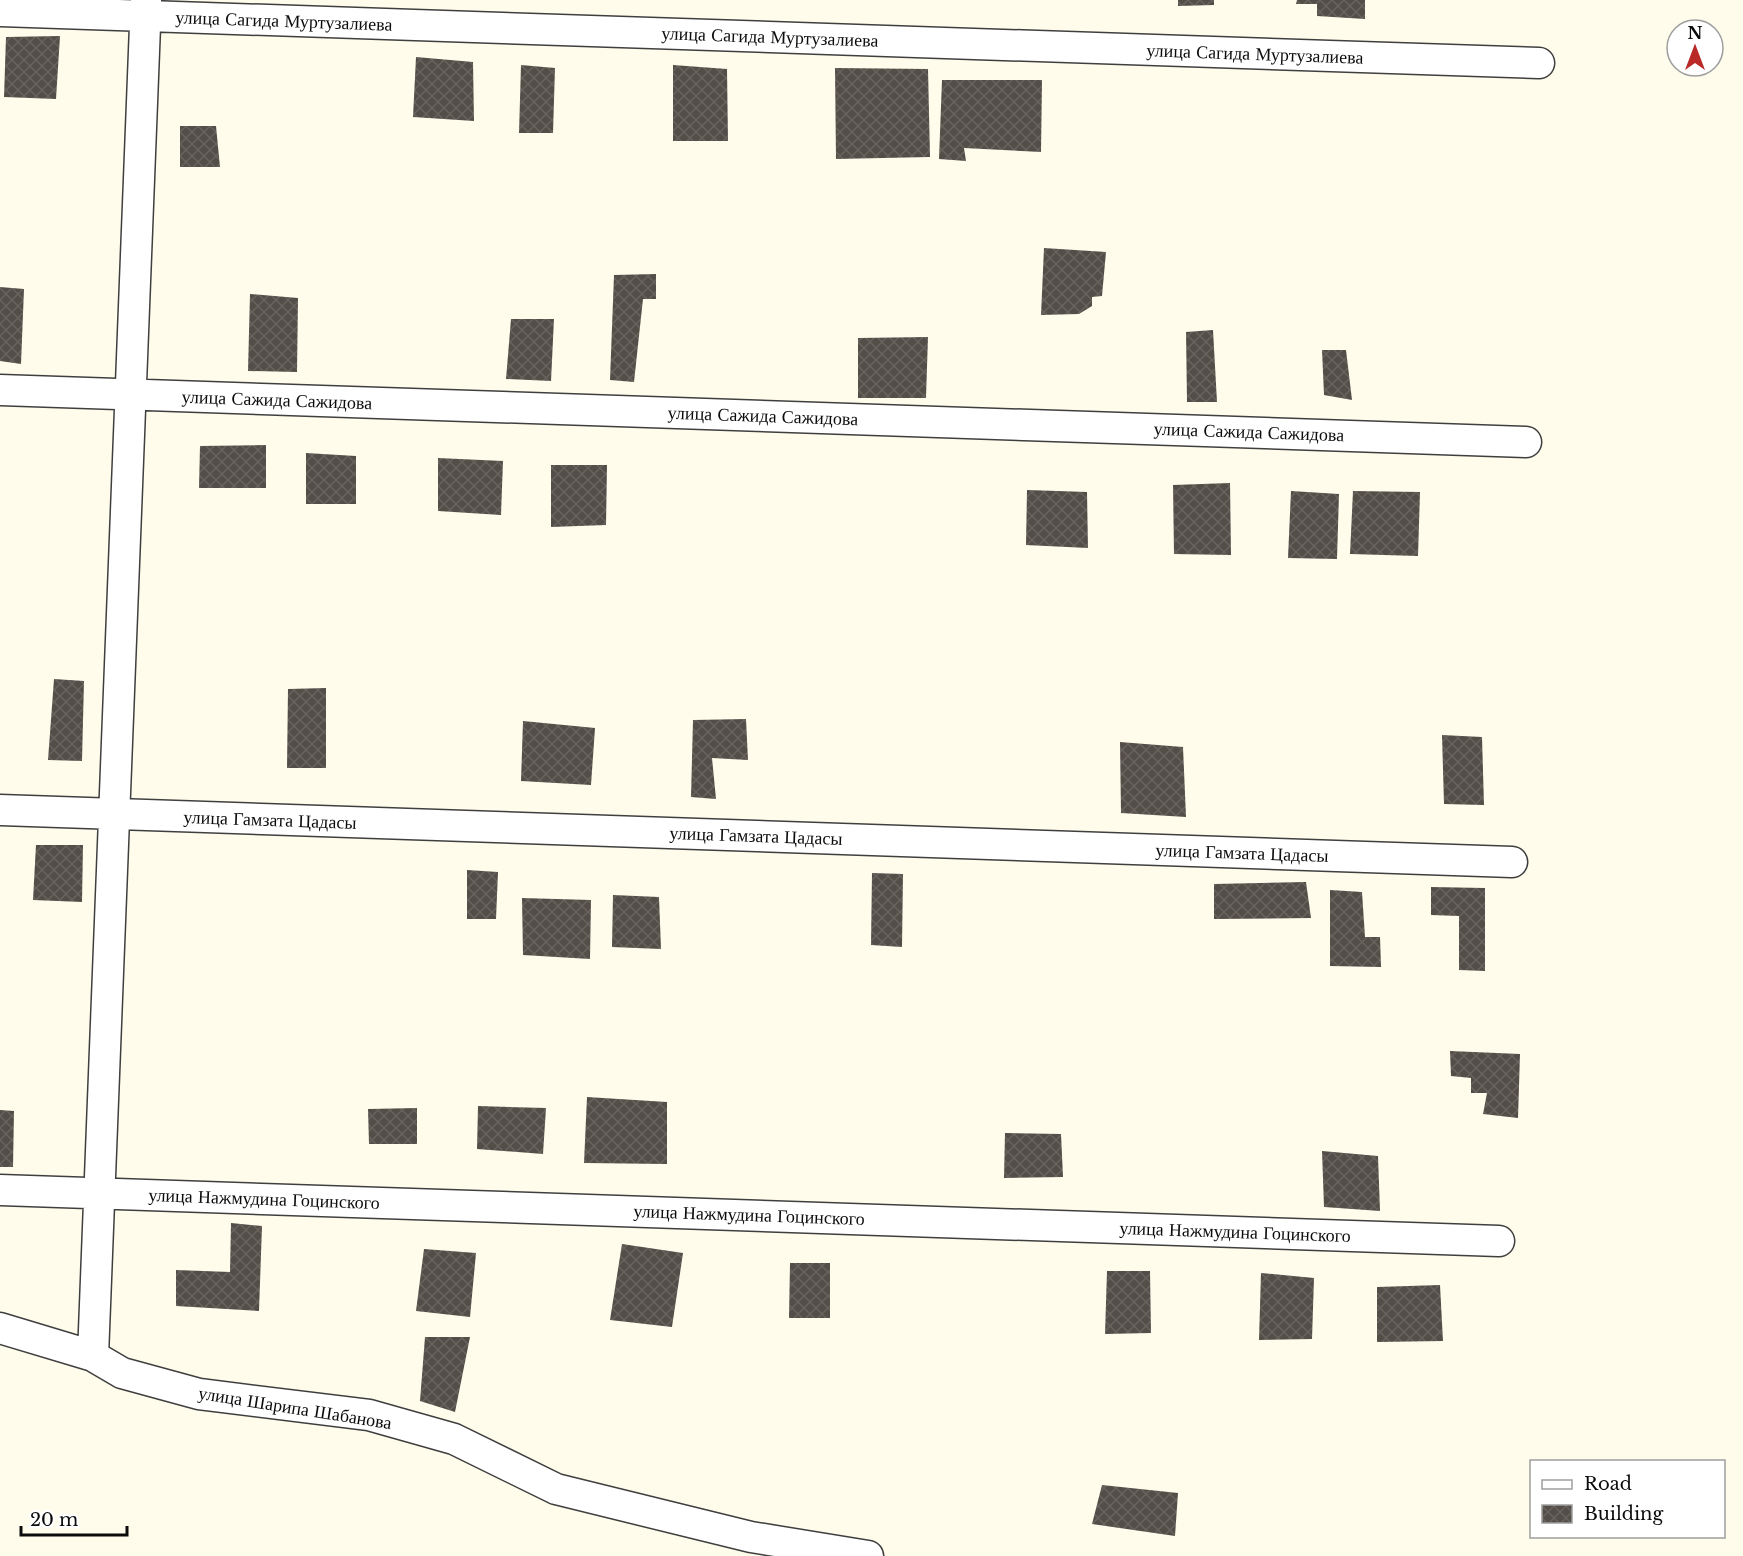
<svg xmlns="http://www.w3.org/2000/svg" width="1743" height="1556" viewBox="0 0 1743 1556" font-family="'Libre Baskerville',serif">
<style>
.building{fill:url(#building-cross-hatch)}
.lines{fill:none;stroke-linecap:round;stroke-linejoin:round}
.minor-casing{stroke:#3f3f3f;stroke-width:33}
.minor{stroke:#fff;stroke-width:30}
.labels{text-anchor:middle;dominant-baseline:central;stroke-width:6;stroke-linejoin:round;paint-order:stroke}
.street-label{font-size:18px;fill:#0c0c0c;stroke:#fff}
</style>
<defs>
<pattern id="building-cross-hatch" width="8" height="8" patternUnits="userSpaceOnUse" patternTransform="scale(1.5)"><rect width="8" height="8" fill="#544e48"/><path d="M0 0l8 8M0 8l8-8" fill="none" stroke="#68635e"/></pattern>
</defs>
<rect width="100%" height="100%" fill="#fffceb"/>
<path class="building" d="M1178 0H1214V5L1178 6Z
M1297 0H1365V19L1317 16V4H1296Z
M60 36 56 99 4 97 6 37Z
M416 57 473 62 474 121 413 117Z
M521 65 555 68 553 133H519Z
M673 65 727 69 728 141H673Z
M835 68 928 69 930 157 836 159Z
M942 80H1042L1041 152 964 148 966 161 939 159Z
M180 126H216L220 167H180Z
M1044 248 1106 252 1102 296 1092 297V306L1079 314 1041 315Z
M656 274V299H643L634 382 610 380 614 275Z
M0 287 24 289 21 364 0 361Z
M250 294 298 298 297 372 248 371Z
M511 319H554L551 381 506 379Z
M1213 330 1217 402H1187L1186 332Z
M928 337 926 398H858V338Z
M1322 350H1346L1352 400 1324 395Z
M266 445V488H199L200 446Z
M306 453 356 456V504H306Z
M438 458 503 461 501 515 438 511Z
M551 465H607L606 525 551 527Z
M1230 483 1231 555 1174 554 1173 485Z
M1027 490 1087 492 1088 548 1026 545Z
M1291 491 1339 494 1337 559 1288 558Z
M1353 491 1420 492 1418 556 1350 554Z
M54 679 84 681 82 761 48 760Z
M326 688V768H287L288 689Z
M746 719 748 760 712 758 716 799 691 797 693 720Z
M523 721 595 728 591 785 521 781Z
M1442 735 1482 737 1484 805 1444 804Z
M1120 742 1183 747 1186 817 1121 813Z
M36 845H83L82 902 33 900Z
M467 870 498 872 496 919H467Z
M872 873 903 874 902 947 871 945Z
M1306 882 1311 918 1214 919V884Z
M1431 887 1485 888V971L1459 970V916L1431 915Z
M1330 890 1362 892 1365 937H1380L1381 967 1330 966Z
M613 895 659 897 661 949 612 947Z
M522 898 591 900 590 959 523 955Z
M1450 1051 1520 1054 1518 1118 1483 1114 1487 1093H1471V1078L1451 1076Z
M587 1097 667 1102V1164L584 1163Z
M478 1106 546 1108 543 1154 477 1149Z
M417 1108V1144H369L368 1109Z
M0 1110 14 1111 13 1167H0Z
M1005 1133 1061 1134 1063 1177 1004 1178Z
M1322 1151 1378 1156 1380 1211 1324 1207Z
M231 1223 262 1226 259 1311 176 1306V1270L230 1272Z
M622 1244 683 1253 672 1327 610 1320Z
M424 1249 476 1253 470 1317 416 1311Z
M790 1263H830V1318H789Z
M1107 1271H1150L1151 1333 1105 1334Z
M1261 1273 1314 1278 1312 1339 1259 1340Z
M1440 1285 1443 1341 1377 1342V1287Z
M425 1337H470L455 1412 420 1401Z
M1102 1485 1178 1493 1175 1536 1092 1524Z"/>
<g class="lines">
<defs>
<path id="minor" d="M0 11 1539 63
M0 390 1526 442
M0 810 1512 862
M0 1190 1499 1241
M0 1328 93 1356 122 1373 199 1394 369 1415 454 1439 556 1489 751 1537 868 1556
M93 1356 146 0"/>
</defs>
<use href="#minor" class="minor-casing"/>
<use href="#minor" class="minor"/>
</g>
<g class="labels">
<g class="street-label">
<text transform="translate(284 21) rotate(2)">улица Сагида Муртузалиева</text>
<text transform="translate(770 37) rotate(2)">улица Сагида Муртузалиева</text>
<text transform="translate(1255 54) rotate(2)">улица Сагида Муртузалиева</text>
<text transform="translate(277 400) rotate(2)">улица Сажида Сажидова</text>
<text transform="translate(763 416) rotate(2)">улица Сажида Сажидова</text>
<text transform="translate(1249 432) rotate(2)">улица Сажида Сажидова</text>
<text transform="translate(270 820) rotate(2)">улица Гамзата Цадасы</text>
<text transform="translate(756 836) rotate(2)">улица Гамзата Цадасы</text>
<text transform="translate(1242 853) rotate(2)">улица Гамзата Цадасы</text>
<text transform="translate(264 1199) rotate(2)">улица Нажмудина Гоцинского</text>
<text transform="translate(749 1215) rotate(2)">улица Нажмудина Гоцинского</text>
<text transform="translate(1235 1232) rotate(2)">улица Нажмудина Гоцинского</text>
<text transform="translate(295 1408) rotate(9)">улица Шарипа Шабанова</text>
</g>
</g>
<rect x="1530" y="1460" width="195" height="78" fill="#ffffff" stroke="#9e9e9e" stroke-width="1.5"/>
<rect x="1542" y="1480" width="30" height="9" fill="#ffffff" stroke="#9e9e9e" stroke-width="1.5"/>
<text x="1584" y="1490" font-size="18" fill="#0c0c0c">Road</text>
<rect x="1542" y="1505" width="30" height="18" fill="url(#building-cross-hatch)" stroke="#9e9e9e" stroke-width="1.5"/>
<text x="1584" y="1520" font-size="18" fill="#0c0c0c">Building</text>
<g transform="translate(1695 48)"><circle r="28" fill="#ffffff" stroke="#9e9e9e" stroke-width="1.5"/>
<path d="M0-4.5L10 22L0 15L-10 22Z" fill="#b82928"/>
<text y="-9" font-size="16" font-weight="bold" text-anchor="middle" fill="#0c0c0c">N</text>
</g>
<path d="M21 1526v9h106v-9" fill="none" stroke="#0c0c0c" stroke-width="3"/>
<text x="30" y="1526" font-size="18" fill="#0c0c0c" stroke="#ffffff" stroke-width="4.5" paint-order="stroke">20 m</text>
</svg>
